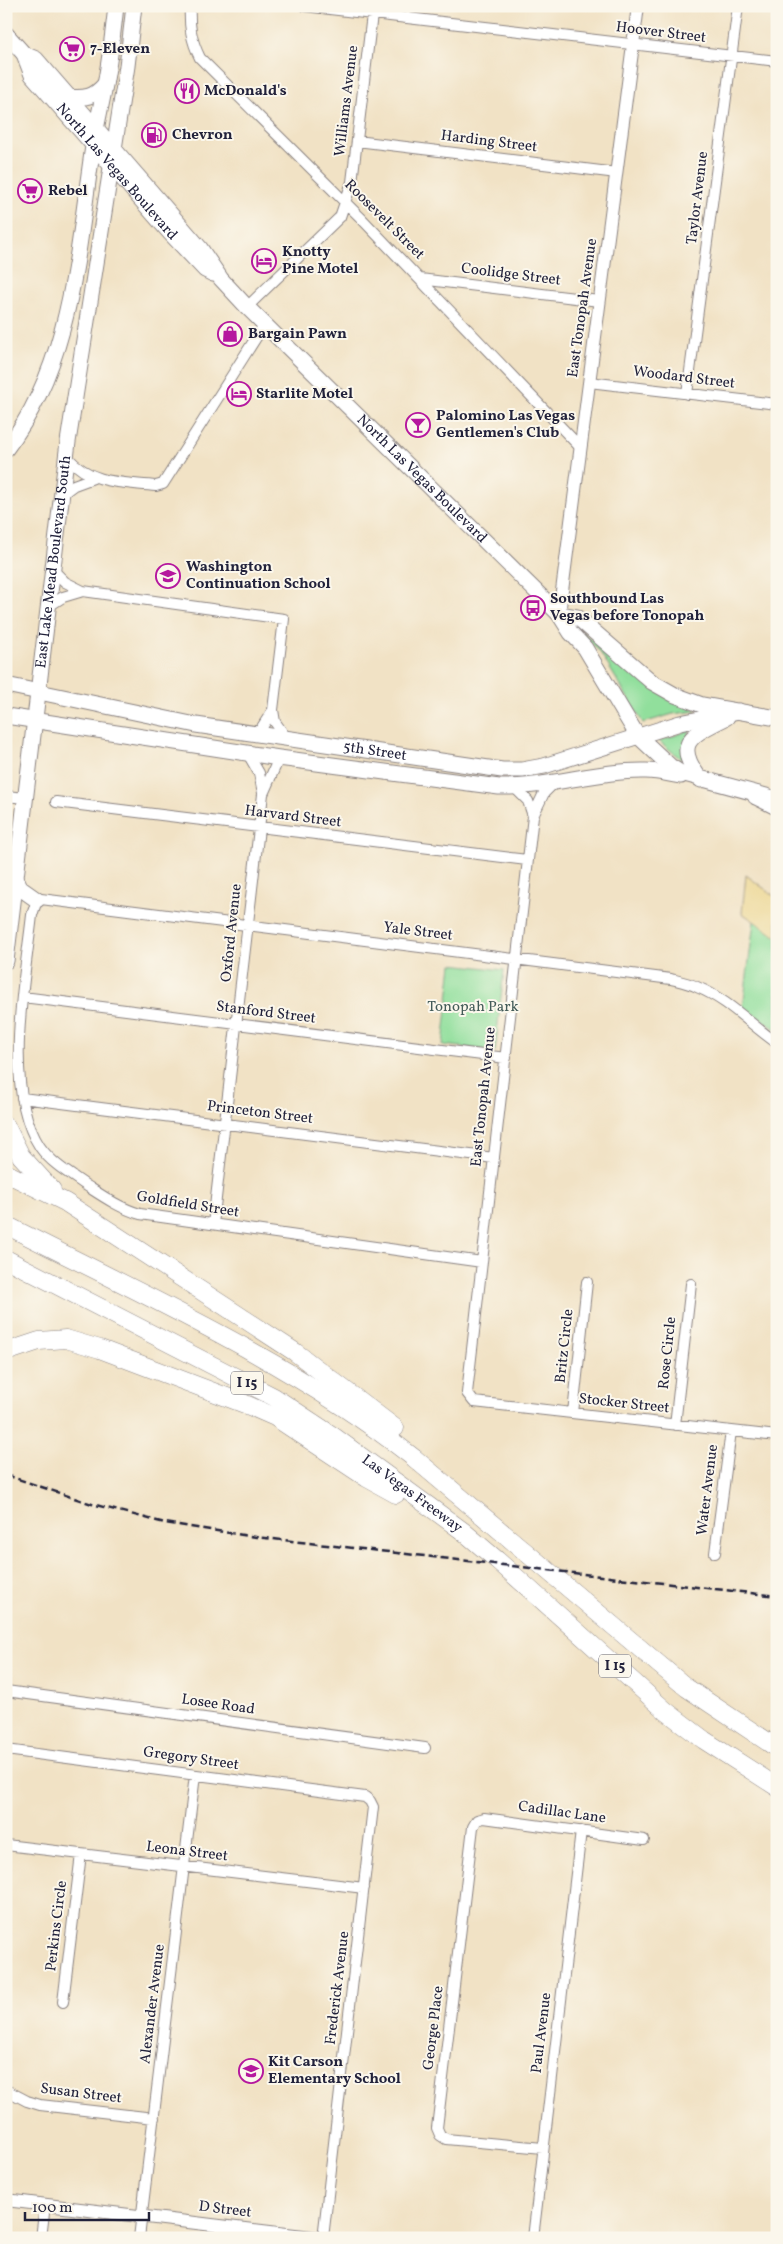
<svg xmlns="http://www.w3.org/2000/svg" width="783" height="2244" viewBox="0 0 783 2244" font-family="Vollkorn,serif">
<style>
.green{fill:#91df9c;stroke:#5a806c}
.sand{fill:#eeda9e;stroke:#887e6c}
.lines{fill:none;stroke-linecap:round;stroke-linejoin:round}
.minor-casing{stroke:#8a8280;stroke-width:12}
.tertiary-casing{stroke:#8a8280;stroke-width:14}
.secondary-casing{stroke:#8a8280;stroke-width:16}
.primary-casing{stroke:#8a8280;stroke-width:17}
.motorway-casing{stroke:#8a8280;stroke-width:19}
.minor{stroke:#fff;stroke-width:10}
.tertiary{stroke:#fff;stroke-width:12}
.secondary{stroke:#fff;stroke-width:14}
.primary{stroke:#fff;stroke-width:15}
.motorway{stroke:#fff;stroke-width:18}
.rail{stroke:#22223b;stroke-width:2.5;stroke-dasharray:8 4;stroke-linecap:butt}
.labels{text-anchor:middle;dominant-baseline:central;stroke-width:4;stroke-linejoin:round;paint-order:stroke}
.shield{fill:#fbf7ec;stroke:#636270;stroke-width:1}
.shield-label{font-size:14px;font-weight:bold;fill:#22223b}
.street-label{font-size:15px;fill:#22223b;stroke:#fbf7ec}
.poi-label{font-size:15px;font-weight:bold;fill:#22223b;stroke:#fbf7ec;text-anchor:start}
.park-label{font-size:15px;fill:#435b58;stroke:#fbf7ec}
</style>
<rect width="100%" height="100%" fill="#fbf7ec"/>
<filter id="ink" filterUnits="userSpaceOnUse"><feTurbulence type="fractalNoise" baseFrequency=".02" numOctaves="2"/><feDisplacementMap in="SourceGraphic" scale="10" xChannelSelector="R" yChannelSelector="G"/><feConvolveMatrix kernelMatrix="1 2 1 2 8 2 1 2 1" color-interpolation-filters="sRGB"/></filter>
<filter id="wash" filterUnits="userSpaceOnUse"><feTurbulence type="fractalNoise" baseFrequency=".0096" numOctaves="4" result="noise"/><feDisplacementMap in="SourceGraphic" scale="20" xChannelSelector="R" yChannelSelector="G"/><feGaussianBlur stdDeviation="1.12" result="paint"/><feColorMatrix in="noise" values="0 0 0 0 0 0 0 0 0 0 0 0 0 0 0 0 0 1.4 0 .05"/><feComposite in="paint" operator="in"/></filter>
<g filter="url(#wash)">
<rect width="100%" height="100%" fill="#f1e2c5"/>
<path class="green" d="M573 624 606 652 697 711 673 714 643 723 600 652Z
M690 730 682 760 659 741Z
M754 921 777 937V1030L743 1007Z
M452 964 504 970 495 1051 443 1045Z"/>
<path class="sand" d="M746 875 777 898V937L742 913Z"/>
</g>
<g filter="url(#ink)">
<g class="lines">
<defs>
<path id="minor" d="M190 6C189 26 191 40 200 58L360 217 580 447
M304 6 777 61
M357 141 617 173
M420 279 599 301
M247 307 340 217 352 182 373 6
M589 382 777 404
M687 394 738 6
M67 457C93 485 120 482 156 486L163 484 264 325
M62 494 74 485 93 478
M53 570 65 582 83 591 284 619 273 710 275 722 287 739
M49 606 63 597 83 591
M257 735 273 710
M248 754 259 773 263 793
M555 782 544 793 533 816 467 1393 474 1402 777 1436
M514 787 528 801 533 816
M6 796 25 798
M56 802 527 860
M23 997 506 1058
M22 1098 494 1158
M213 1224 263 794 279 758
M482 1262 140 1214C120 1208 104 1197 87 1186 70 1174 52 1164 40 1147 2 1089 25 980 32 915L37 900 41 899 671 979C679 981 689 983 697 987 727 999 750 1024 777 1043
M573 1413 587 1282
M675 1425 691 1284
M715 1553 731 1431
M6 1691 425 1748
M6 1750 365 1797 370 1801 373 1807 323 2238
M6 1845 364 1888
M63 2002 81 1854
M6 2090 27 2101 40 2105 154 2118
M543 2148 446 2139 440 2135 437 2128 473 1827 477 1820 484 1818 644 1840
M41 2238 45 2205
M139 2238 195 1775
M533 2238 581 1831"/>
<path id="tertiary" d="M559 614 638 6
M6 2200 320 2238"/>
<path id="secondary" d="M755 797 777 808"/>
<g id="primary">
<path id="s1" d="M6 34 24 54 32 75 170 233 205 270 213 274"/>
<path id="s2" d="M24 54 36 59 200 248 221 279 247 307 559 614 571 633 585 648 637 735 670 766 681 773 777 799"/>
<path d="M68 97C85 99 94 97 105 84"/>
<path d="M6 449C71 365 77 254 92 153 95 130 101 108 105 85 110 59 113 33 116 6"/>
<path d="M559 614 577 617 652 682 675 695 702 705 777 718"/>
<path id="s3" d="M6 685 196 725 502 770H522L544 766 680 723 739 711"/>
<path d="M6 716 279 758 499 787C549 788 597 770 646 771 657 771 669 774 681 776"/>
<path d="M701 780C671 741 693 735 727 717"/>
<path d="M15 876 20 888 37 900"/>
<path id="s4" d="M6 961 68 442 127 66 134 6"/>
</g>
<g id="motorway">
<path d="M6 1126 21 1156 52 1190"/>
<path d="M6 1173 65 1202 295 1352 395 1428"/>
<path d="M6 1225C145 1296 291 1361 414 1458L687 1688 777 1748"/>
<path id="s5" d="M6 1259 274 1397 333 1436 464 1532 497 1560 666 1711 704 1740 777 1787"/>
<path d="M6 1352 39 1341 66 1339 100 1349 245 1404 275 1417 367 1478 396 1494"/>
</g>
</defs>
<use href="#minor" class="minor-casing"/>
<use href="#tertiary" class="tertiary-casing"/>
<use href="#secondary" class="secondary-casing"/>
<use href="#primary" class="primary-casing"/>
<use href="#motorway" class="motorway-casing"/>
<use href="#minor" class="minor"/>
<use href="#tertiary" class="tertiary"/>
<use href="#secondary" class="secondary"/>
<use href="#primary" class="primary"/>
<use href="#motorway" class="motorway"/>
<path class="rail" d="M6 1475 92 1504 165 1523 256 1537 777 1596"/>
</g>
</g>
<defs>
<symbol id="supermarket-ring" viewBox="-11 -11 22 22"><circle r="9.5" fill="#fbf7ec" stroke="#b5179e" stroke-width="1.5"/><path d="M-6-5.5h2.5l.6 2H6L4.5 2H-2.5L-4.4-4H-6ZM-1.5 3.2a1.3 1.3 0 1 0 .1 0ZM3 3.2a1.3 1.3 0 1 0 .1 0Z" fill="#b5179e"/></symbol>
<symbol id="restaurant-ring" viewBox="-11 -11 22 22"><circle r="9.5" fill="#fbf7ec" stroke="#b5179e" stroke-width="1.5"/><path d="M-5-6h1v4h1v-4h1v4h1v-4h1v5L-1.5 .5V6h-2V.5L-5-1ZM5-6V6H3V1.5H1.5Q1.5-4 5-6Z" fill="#b5179e"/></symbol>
<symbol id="fuel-ring" viewBox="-11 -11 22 22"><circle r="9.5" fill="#fbf7ec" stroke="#b5179e" stroke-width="1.5"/><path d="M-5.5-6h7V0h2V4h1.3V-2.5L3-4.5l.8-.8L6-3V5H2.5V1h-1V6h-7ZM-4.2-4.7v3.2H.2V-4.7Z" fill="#b5179e"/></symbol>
<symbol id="hotel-ring" viewBox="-11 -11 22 22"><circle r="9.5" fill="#fbf7ec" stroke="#b5179e" stroke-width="1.5"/><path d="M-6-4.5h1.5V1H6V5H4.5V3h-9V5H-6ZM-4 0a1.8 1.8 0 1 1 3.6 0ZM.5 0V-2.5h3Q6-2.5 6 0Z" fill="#b5179e"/></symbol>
<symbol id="shop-ring" viewBox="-11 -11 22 22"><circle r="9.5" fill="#fbf7ec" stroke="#b5179e" stroke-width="1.5"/><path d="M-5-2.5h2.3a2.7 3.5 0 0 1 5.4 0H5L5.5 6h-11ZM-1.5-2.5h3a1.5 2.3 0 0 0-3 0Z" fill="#b5179e"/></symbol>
<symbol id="bar-ring" viewBox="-11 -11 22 22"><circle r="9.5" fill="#fbf7ec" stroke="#b5179e" stroke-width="1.5"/><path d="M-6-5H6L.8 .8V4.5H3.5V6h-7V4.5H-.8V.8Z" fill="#b5179e"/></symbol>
<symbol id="school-ring" viewBox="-11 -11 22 22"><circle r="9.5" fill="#fbf7ec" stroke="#b5179e" stroke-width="1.5"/><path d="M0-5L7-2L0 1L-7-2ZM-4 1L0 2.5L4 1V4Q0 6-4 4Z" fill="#b5179e"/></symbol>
<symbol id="bus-ring" viewBox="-11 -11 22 22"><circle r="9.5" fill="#fbf7ec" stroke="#b5179e" stroke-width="1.5"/><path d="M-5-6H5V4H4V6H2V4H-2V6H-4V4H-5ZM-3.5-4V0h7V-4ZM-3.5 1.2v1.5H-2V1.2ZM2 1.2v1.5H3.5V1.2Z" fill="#b5179e"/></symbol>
</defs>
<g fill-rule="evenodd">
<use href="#supermarket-ring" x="58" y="35" width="28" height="28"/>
<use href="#restaurant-ring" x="173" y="77" width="28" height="28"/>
<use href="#fuel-ring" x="140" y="121" width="28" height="28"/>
<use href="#supermarket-ring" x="16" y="177" width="28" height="28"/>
<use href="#hotel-ring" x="250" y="247" width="28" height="28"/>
<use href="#shop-ring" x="216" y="320" width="28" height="28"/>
<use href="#hotel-ring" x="225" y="380" width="28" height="28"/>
<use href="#bar-ring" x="404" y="411" width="28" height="28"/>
<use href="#school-ring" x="154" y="562" width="28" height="28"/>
<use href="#bus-ring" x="519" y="594" width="28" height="28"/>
<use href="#school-ring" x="237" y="2057" width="28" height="28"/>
</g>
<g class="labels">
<g class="shield">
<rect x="231" y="1371.5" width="32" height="23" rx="4"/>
<rect x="599" y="1654.5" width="32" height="23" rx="4"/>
</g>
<g class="shield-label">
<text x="247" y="1383">I 15</text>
<text x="615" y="1666">I 15</text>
</g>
<g class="street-label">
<text transform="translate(661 33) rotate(7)">Hoover Street</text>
<text transform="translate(347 101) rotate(-83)">Williams Avenue</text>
<text transform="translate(489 142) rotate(7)">Harding Street</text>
<text stroke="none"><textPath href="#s1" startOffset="178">North Las Vegas Boulevard</textPath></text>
<text transform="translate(698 198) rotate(-83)">Taylor Avenue</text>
<text transform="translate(384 220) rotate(45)">Roosevelt Street</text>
<text transform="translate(511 275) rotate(7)">Coolidge Street</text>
<text transform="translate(583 308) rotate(-82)">East Tonopah Avenue</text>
<text transform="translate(684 378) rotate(7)">Woodard Street</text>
<text stroke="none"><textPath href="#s2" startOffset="584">North Las Vegas Boulevard</textPath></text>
<text stroke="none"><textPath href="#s4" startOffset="402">East Lake Mead Boulevard South</textPath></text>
<text stroke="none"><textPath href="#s3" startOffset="375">5th Street</textPath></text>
<text transform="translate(293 817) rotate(7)">Harvard Street</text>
<text transform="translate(418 932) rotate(7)">Yale Street</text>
<text transform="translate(232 933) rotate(-84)">Oxford Avenue</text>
<text transform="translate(266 1013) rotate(7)">Stanford Street</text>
<text transform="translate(484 1097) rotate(-84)">East Tonopah Avenue</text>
<text transform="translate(260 1113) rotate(7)">Princeton Street</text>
<text transform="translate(188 1205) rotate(9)">Goldfield Street</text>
<text transform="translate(565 1346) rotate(-84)">Britz Circle</text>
<text transform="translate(668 1353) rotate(-84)">Rose Circle</text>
<text transform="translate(624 1404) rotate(6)">Stocker Street</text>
<text transform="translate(708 1490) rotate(-83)">Water Avenue</text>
<text stroke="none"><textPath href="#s5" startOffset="470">Las Vegas Freeway</textPath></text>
<text transform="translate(218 1705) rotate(8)">Losee Road</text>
<text transform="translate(191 1759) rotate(8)">Gregory Street</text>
<text transform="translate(562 1813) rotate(8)">Cadillac Lane</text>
<text transform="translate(187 1852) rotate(7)">Leona Street</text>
<text transform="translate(57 1926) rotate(-83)">Perkins Circle</text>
<text transform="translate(338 1988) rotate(-83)">Frederick Avenue</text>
<text transform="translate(153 2004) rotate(-83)">Alexander Avenue</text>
<text transform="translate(434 2028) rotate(-83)">George Place</text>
<text transform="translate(542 2033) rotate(-83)">Paul Avenue</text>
<text transform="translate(81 2094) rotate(7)">Susan Street</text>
<text transform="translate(225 2210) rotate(7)">D Street</text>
</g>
<g class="poi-label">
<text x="90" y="49">7-Eleven</text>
<text x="204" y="91">McDonald's</text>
<text x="172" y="135">Chevron</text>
<text x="48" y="191">Rebel</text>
<text x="282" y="252">Knotty<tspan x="282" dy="17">Pine Motel</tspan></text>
<text x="248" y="334">Bargain Pawn</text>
<text x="256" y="394">Starlite Motel</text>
<text x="436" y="416">Palomino Las Vegas<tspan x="436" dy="17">Gentlemen's Club</tspan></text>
<text x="186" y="567">Washington<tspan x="186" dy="17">Continuation School</tspan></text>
<text x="550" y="599">Southbound Las<tspan x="550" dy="17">Vegas before Tonopah</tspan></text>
<text x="268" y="2062">Kit Carson<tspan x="268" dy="17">Elementary School</tspan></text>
</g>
<g class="park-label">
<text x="473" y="1007">Tonopah Park</text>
</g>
</g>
<rect width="783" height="2244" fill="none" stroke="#fbf7ec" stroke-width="25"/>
<path d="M25 2212v8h124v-8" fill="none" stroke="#22223b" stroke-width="2.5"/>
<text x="32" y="2212" font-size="15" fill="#22223b" stroke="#fbf7ec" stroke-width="4" paint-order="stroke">100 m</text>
</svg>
